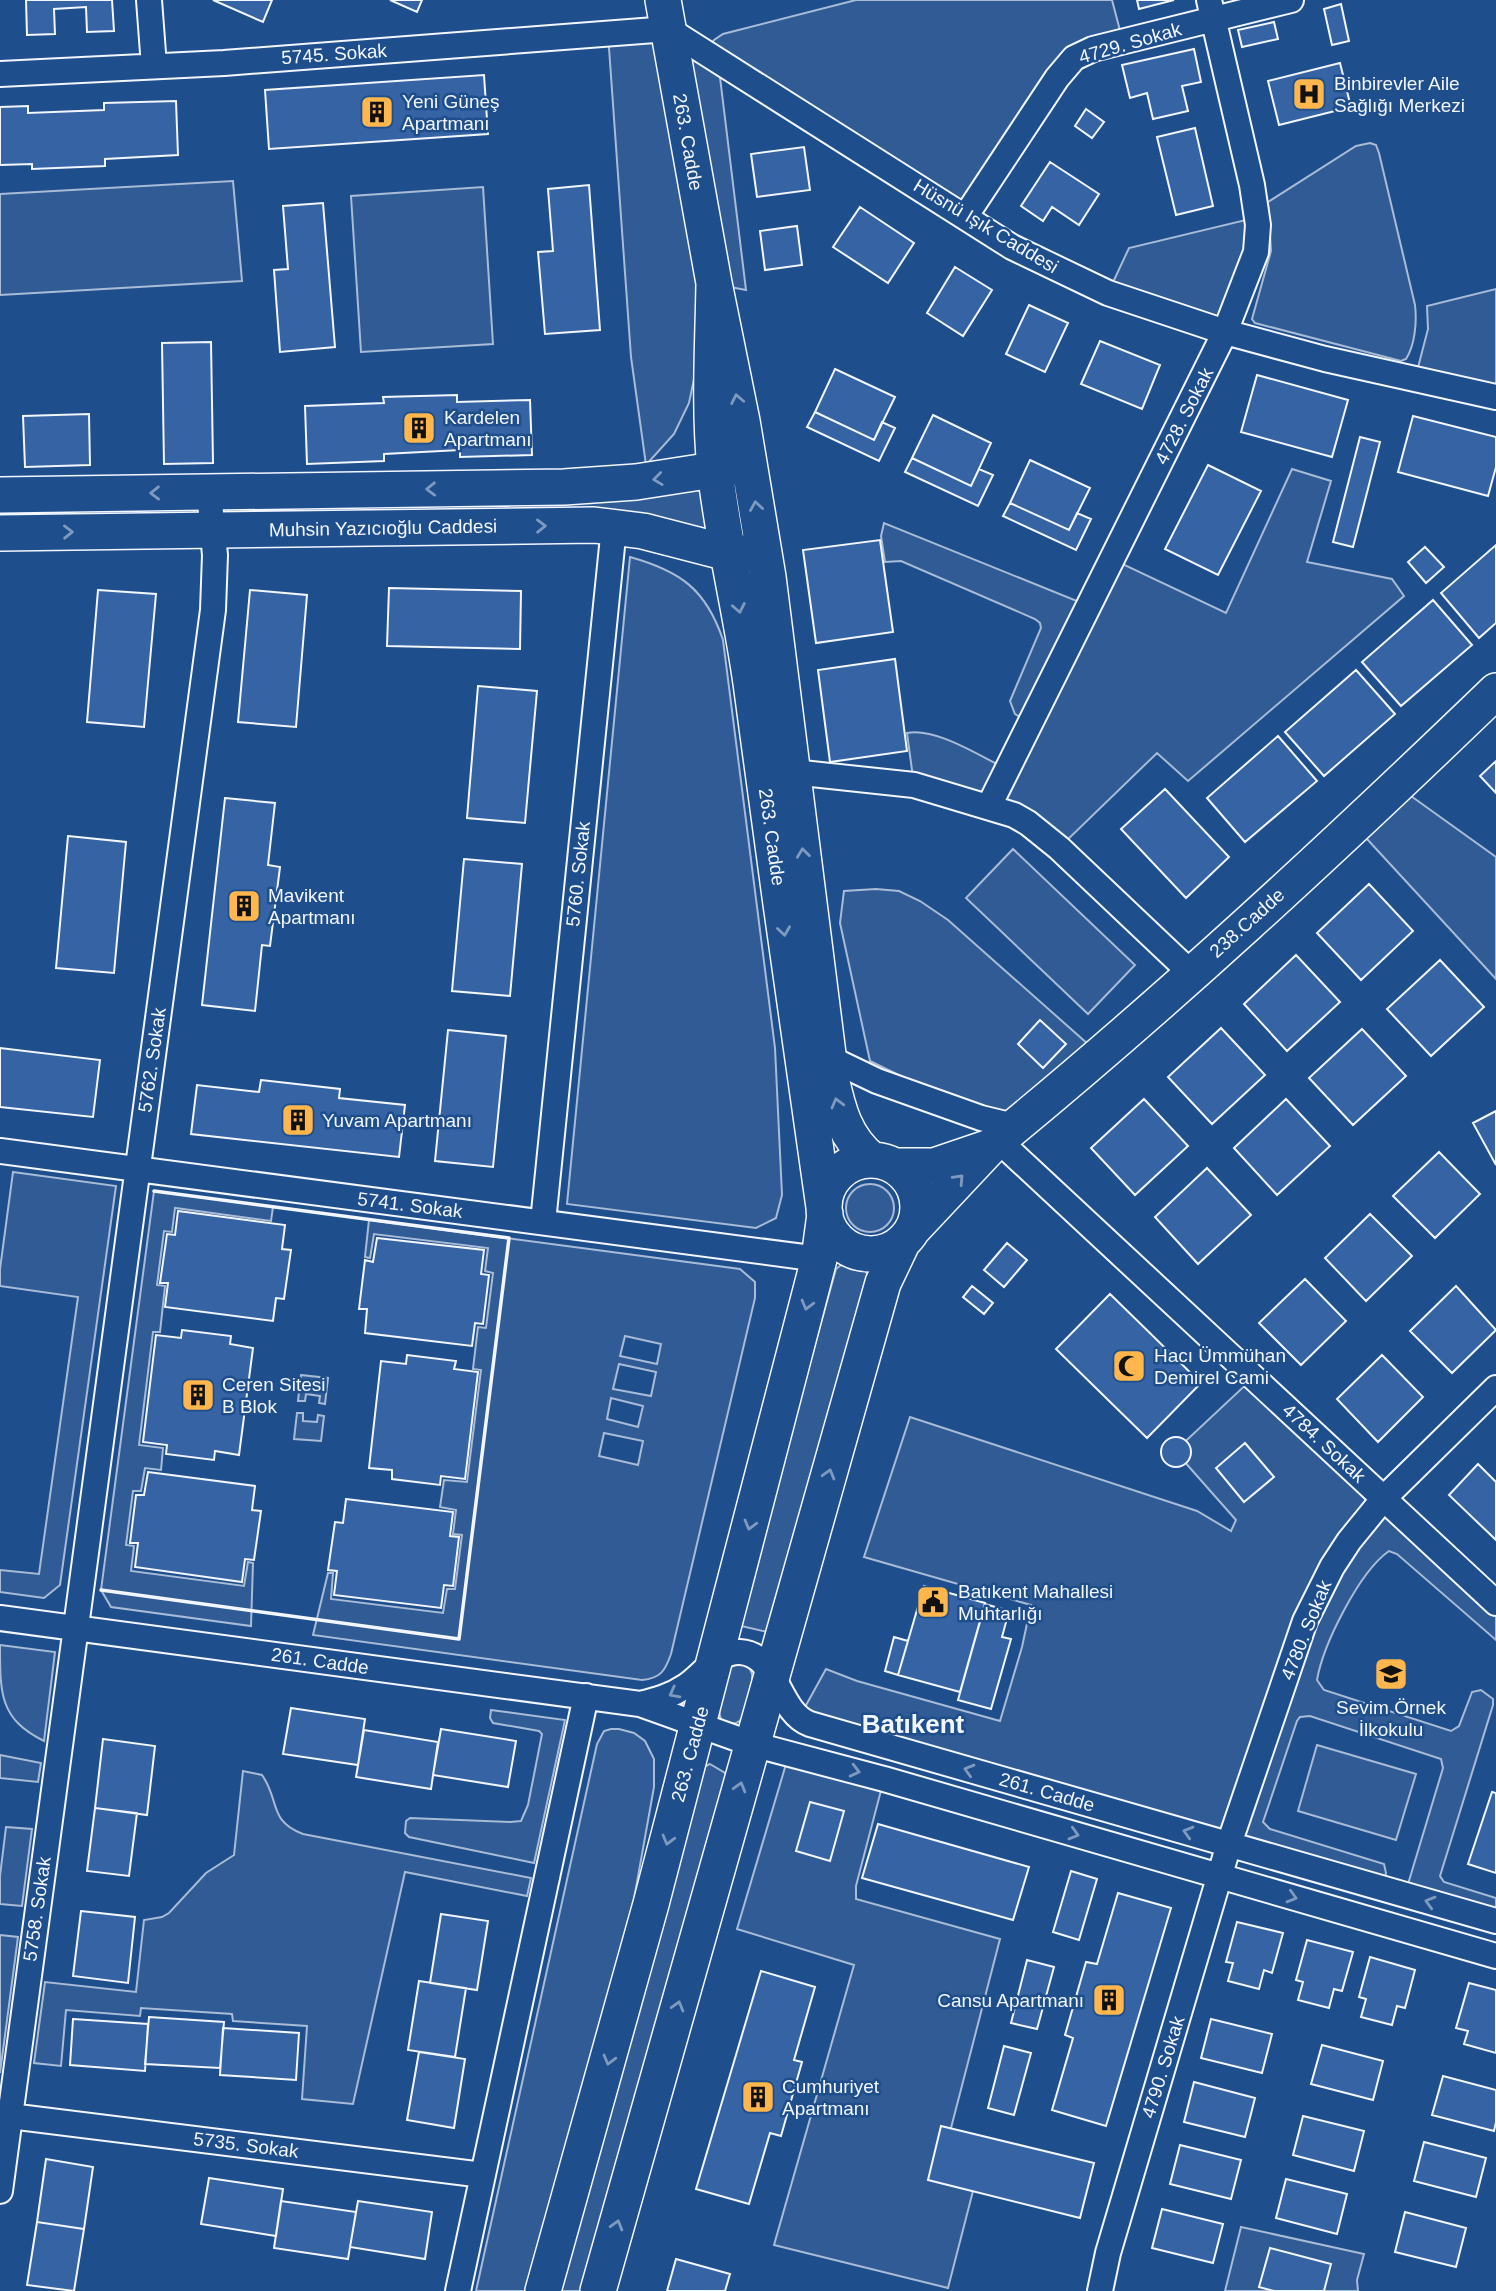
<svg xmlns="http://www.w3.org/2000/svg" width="1496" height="2291" viewBox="0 0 1496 2291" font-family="Arial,sans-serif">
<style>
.green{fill:#305b95;stroke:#a8bbd7;stroke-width:2;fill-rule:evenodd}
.building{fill:#3563a3;stroke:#f2f6ff;stroke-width:2}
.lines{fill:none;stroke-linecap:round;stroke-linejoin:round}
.street-casing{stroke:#f2f6ff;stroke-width:28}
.secondary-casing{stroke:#f2f6ff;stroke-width:38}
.street{stroke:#1f4e8c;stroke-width:24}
.secondary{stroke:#1f4e8c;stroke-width:35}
.wall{stroke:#f2f6ff;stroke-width:3.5}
.oneway{stroke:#7e9ac0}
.labels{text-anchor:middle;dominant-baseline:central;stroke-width:5;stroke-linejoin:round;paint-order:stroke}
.street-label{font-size:19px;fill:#f2f6ff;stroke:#1f4e8c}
.poi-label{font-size:19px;fill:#f2f6ff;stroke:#1f4e8c;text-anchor:start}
.district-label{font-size:26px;font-weight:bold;fill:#f2f6ff;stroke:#1f4e8c}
</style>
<rect width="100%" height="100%" fill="#1f4e8c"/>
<path class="green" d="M856 0H1112L1123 42 1093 49 965 217 718 61 746 290 714 284 689 403 674 434 646 465 631 357 608 34 704 52 714 40 723 34Z
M1370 143 1376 145 1379 153 1415 305C1417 322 1415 345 1406 359L1401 361 1255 323 1252 319 1271 251 1268 202 1356 146Z
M233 181 242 281 0 295V194Z
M483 187 493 344 361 352 351 196Z
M1258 217 1225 332 1108 293 1129 248Z
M1496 289V397L1415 379 1428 329 1427 306Z
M1292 469 1331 481 1307 562 1392 579 1404 596 1188 781 1157 753 1059 848 1042 833 914 785 907 733C936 727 981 757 1007 769L1031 723 1015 714 1010 701 1041 628 1040 623 1035 619 901 561 885 562 881 536 884 523 1089 606 1112 559 1226 613Z
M697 489 702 494 707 528 703 531 228 517V507Z
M194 508V517L0 520V510Z
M630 557C680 571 706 589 723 640L775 1048 782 1195 776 1218 756 1228 567 1204Z
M1397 786 1496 857V979L1355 826Z
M1013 849 1135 965 1088 1014 966 898Z
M876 889 899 891 920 901 948 920 1089 1045 1001 1116 919 1085 870 1061 840 923 844 891Z
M13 1172 116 1186 60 1585 44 1598 0 1592V1570L39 1574 78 1297 0 1286V1269Z
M846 1208a24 24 0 1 1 48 0a24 24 0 1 1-48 0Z
M154 1191 273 1207 271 1221 175 1208 172 1232 164 1231 157 1285 165 1286 160 1332H153L139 1445 163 1448 161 1470 145 1468 141 1491H133L126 1545 134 1546 131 1571 244 1586 248 1562 253 1563 251 1626 111 1607 101 1590Z
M369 1220 740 1269 755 1282V1298L671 1654C665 1671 661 1678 642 1680L313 1635 328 1573H333L331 1599 443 1613 447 1589H455L462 1535 453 1534 456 1510 440 1507 444 1480 467 1482 481 1370 473 1369 478 1327 486 1328 493 1273 485 1271 488 1248 374 1234 370 1258 365 1257ZM625 1336 661 1344 657 1364 620 1356ZM619 1364 656 1372 651 1396 613 1389ZM611 1398 643 1406 638 1427 607 1419ZM604 1433 643 1441 638 1465 599 1456Z
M845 1262 861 1264 869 1277 772 1633 737 1625 836 1269Z
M301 1375 328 1378 325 1404 319 1403 320 1396 306 1394 305 1401H298Z
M1254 1377 1496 1603V1640L1397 1554 1389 1551C1359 1572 1323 1645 1317 1680L1324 1690 1451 1731 1459 1726 1472 1692 1481 1690 1493 1699V1705L1440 1876 1444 1882 1496 1898V1921L1405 1894 1443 1768 1441 1759 1310 1716 1300 1717 1297 1721 1263 1822 1270 1829 1384 1864 1386 1873 1382 1888 799 1718 826 1669 857 1681 1000 1721 1022 1647 1031 1605 864 1557 910 1417 1197 1511 1231 1531 1236 1520 1175 1451Z
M297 1413H303V1421L317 1422 318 1415 324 1416 321 1441 294 1439Z
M0 1645 55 1652 44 1741C0 1719 0 1695 0 1645Z
M740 1663 747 1664C750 1668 751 1670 752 1674 753 1683 746 1718 738 1722 734 1725 727 1723 722 1722 714 1705 724 1683 731 1667Z
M491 1710 565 1720 534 1863 409 1837 405 1833 406 1821 410 1818 510 1822 521 1821 528 1805 542 1734 539 1731 493 1723 490 1718Z
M611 1729H619L634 1733 645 1741 654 1759V1787L634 1899 528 2291H476L597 1744 604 1731Z
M1317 1745 1416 1774 1396 1840 1298 1811Z
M789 1754 884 1779 856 1886V1899L1000 1939 937 2182 973 2191 948 2288 774 2245 854 1965 737 1929Z
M0 1755 41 1763 38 1782 0 1778Z
M710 1764 725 1773 727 1778 583 2291H556L702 1768Z
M243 1771 262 1775C280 1800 268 1821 303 1834L531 1878 527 1896 405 1872 353 2104 302 2099 307 2026 233 2021 232 2014 141 2008 140 2016 66 2010 61 2066 34 2063 45 1982 136 1992 144 1920 162 1917 169 1913 206 1873 234 1855Z
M6 1827 32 1829 22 1906 0 1904V1876Z
M0 1935 18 1937 0 2073Z
M1241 2227 1364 2254 1357 2280 1358 2291H1225Z"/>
<path class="building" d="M26 0H112L114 31 87 32 86 7 54 9 55 34 27 35Z
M213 0H272L263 22Z
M390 0H422L417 12Z
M1137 0H1174L1139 9Z
M1341 4 1349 41 1332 45 1324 9Z
M1274 22 1278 39 1242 47 1238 30Z
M1194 49 1201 82 1182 86 1188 111 1153 119 1147 93 1130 98 1122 65Z
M1340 63 1351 107 1279 125 1268 81Z
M484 75 488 134 269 149 265 90Z
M176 101 178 155 105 159V166L32 169V164L0 165V107L28 106V113L104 110V103Z
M1086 109 1104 122 1092 138 1075 126Z
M1195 128 1213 206 1176 215 1157 137Z
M804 147 810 190 757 197 751 154Z
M1050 162 1099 194 1079 225 1052 207 1043 221 1021 206Z
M589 185 600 330 545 334 538 252 553 251 548 189Z
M323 203 335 347 280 352 274 270 288 269 283 206Z
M860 207 914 243 888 283 833 247Z
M797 226 802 265 765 270 760 231Z
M955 267 992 290 963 336 927 313Z
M1029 305 1068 323 1045 372 1006 354Z
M1100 341 1160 365 1142 409 1081 384Z
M211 342 213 463 164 464 162 343Z
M835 369 895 397 874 440 815 412Z
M1257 375 1348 400 1332 457 1241 432Z
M457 395V402L530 400 532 455 460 457V450L384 454V461L307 464 305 406 384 403 383 397Z
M815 412 874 440 882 422 895 428 879 461 807 427Z
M89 414 90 465 25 467 23 416Z
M933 415 991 443 971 486 912 458Z
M1413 416 1496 437V467L1488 496 1398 472Z
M1360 437 1380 442 1353 547 1333 542Z
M912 458 971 486 979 469 993 475 978 506 905 472Z
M1030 460 1090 488 1069 530 1010 503Z
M1208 465 1261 491 1218 575 1165 549Z
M1010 503 1069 530 1077 513 1091 519 1076 550 1003 516Z
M880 540 893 632 816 643 803 550Z
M1496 545V623L1479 638 1441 593Z
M1425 547 1444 567 1426 583 1408 562Z
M389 588 521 591 520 649 387 646Z
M98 590 156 594 144 727 87 722Z
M250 590 307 595 296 727 238 722Z
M1433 600 1472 645 1401 706 1362 662Z
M895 659 907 751 830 762 818 670Z
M1356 670 1395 714 1324 776 1285 732Z
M478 686 537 691 525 823 467 818Z
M1278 736 1317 781 1245 842 1207 798Z
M1496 761V793L1480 776Z
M1165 789 1229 857 1186 898 1121 829Z
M225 798 275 803 268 865 280 867 270 946 262 945 255 1011 202 1005Z
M68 836 126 842 114 973 56 968Z
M464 859 522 864 510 996 452 991Z
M1369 884 1413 931 1361 980 1317 933Z
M1296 955 1340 1002 1287 1051 1244 1004Z
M1440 960 1484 1007 1431 1056 1387 1009Z
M1040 1020 1066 1044 1043 1068 1018 1044Z
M1221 1028 1265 1075 1212 1124 1168 1077Z
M1362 1029 1406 1076 1353 1125 1309 1078Z
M448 1030 506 1036 493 1167 435 1161Z
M0 1048 100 1060 93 1117 0 1107Z
M261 1080 340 1089 339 1098 405 1105 399 1157 191 1134 197 1085 259 1092Z
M1144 1099 1188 1146 1135 1195 1091 1148Z
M1286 1099 1330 1146 1277 1195 1234 1148Z
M1496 1111V1165L1473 1123Z
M1439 1152 1480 1194 1435 1238 1393 1196Z
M1207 1168 1251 1215 1198 1264 1155 1217Z
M178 1211 285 1225 282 1249 291 1250 284 1299 276 1298 273 1321 165 1307 168 1283H160L167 1234 175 1235Z
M1370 1214 1412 1256 1366 1301 1325 1258Z
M377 1238 484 1250 481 1274 489 1275 483 1324 475 1323 472 1346 365 1333 367 1309H359L365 1260 373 1262Z
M1007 1243 1027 1260 1004 1287 984 1270Z
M1305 1279 1346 1321 1301 1365 1259 1323Z
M972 1286 993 1303 984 1314 963 1297Z
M1456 1286 1496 1330 1452 1373 1410 1331Z
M1110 1294 1201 1383 1147 1438 1056 1349Z
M182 1330 231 1336 230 1344 253 1348 239 1455 215 1451 214 1460 166 1454 167 1445 143 1442 156 1335 181 1338Z
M407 1355 456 1361 454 1369 478 1372 465 1479 441 1476 440 1485 392 1479V1470L369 1468 381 1361 406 1364Z
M1382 1355 1423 1397 1378 1442 1337 1399Z
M1161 1452a15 15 0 1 1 30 0a15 15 0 1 1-30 0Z
M1245 1443 1274 1477 1244 1502 1216 1468Z
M1478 1464 1496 1482V1540L1449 1495Z
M148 1472 255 1486 252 1510 261 1511 254 1560 245 1559 242 1582 135 1567 138 1543H130L136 1495H144Z
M346 1499 453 1512 450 1536 459 1537 453 1586 444 1585 441 1608 334 1595 337 1571 328 1570 335 1522 343 1523Z
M924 1586 985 1603 960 1692 898 1675Z
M985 1604 1009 1611 1002 1637 1011 1639 991 1709 958 1700Z
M894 1637 908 1641 898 1675 885 1671Z
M291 1708 365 1719 358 1765 283 1754Z
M441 1729 516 1741 508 1787 433 1775Z
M364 1730 438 1742 431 1789 356 1777Z
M103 1739 155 1746 147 1815 95 1808Z
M1492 1792 1496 1793V1873L1468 1864Z
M810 1802 844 1811 830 1861 796 1851Z
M95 1808 137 1813 129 1876 87 1871Z
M878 1824 1029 1867 1013 1920 862 1878Z
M1071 1871 1097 1879 1079 1940 1053 1932Z
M1118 1893 1171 1908 1106 2126 1052 2110 1073 2038 1065 2035 1086 1962 1097 1964Z
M81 1911 135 1917 128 1983 73 1976Z
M441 1914 488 1921 477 1990 430 1983Z
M1237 1922 1283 1933 1272 1973 1264 1970 1259 1989 1228 1981 1233 1963 1226 1962Z
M1307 1940 1353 1952 1342 1991 1334 1989 1329 2008 1298 2000 1303 1982 1296 1980Z
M1370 1957 1415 1970 1405 2008 1397 2006 1392 2025 1361 2017 1366 1999 1359 1997Z
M1027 1960 1054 1967 1037 2029 1011 2023Z
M761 1971 815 1987 794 2060 802 2062 781 2136 770 2133 749 2204 696 2189Z
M419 1981 466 1988 455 2057 408 2050Z
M1469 1983 1496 1990V2053L1464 2044 1468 2031 1456 2028Z
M149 2017 224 2022 220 2068 145 2064Z
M73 2019 148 2024 145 2071 70 2065Z
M1211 2019 1272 2034 1262 2073 1201 2058Z
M223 2028 299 2033 296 2080 220 2075Z
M1322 2045 1383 2061 1373 2100 1311 2084Z
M1004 2046 1031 2053 1014 2115 988 2108Z
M419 2052 465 2059 454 2128 407 2120Z
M1443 2076 1496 2090V2122L1494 2131 1432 2115Z
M1194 2082 1255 2098 1245 2137 1184 2122Z
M1303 2116 1364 2131 1354 2171 1293 2155Z
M941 2126 1094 2163 1080 2218 928 2180Z
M1424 2142 1486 2158 1476 2197 1414 2181Z
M1180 2145 1241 2160 1231 2199 1170 2184Z
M46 2159 93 2167 84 2229 37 2222Z
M209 2178 283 2189 276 2236 201 2224Z
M1286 2179 1347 2194 1337 2234 1276 2218Z
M281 2201 356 2212 348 2259 274 2248Z
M358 2201 432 2212 425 2259 350 2247Z
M1162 2209 1223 2224 1213 2263 1152 2248Z
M1405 2212 1466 2228 1456 2267 1395 2252Z
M37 2222 84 2229 74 2291 27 2285Z
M1270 2248 1331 2264 1324 2291H1274L1259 2287Z
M676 2259 730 2274 725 2291H667Z"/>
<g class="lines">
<defs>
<path id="street" d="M149 0 154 66
M0 74 224 63 668 29 1012 247 1108 293 1225 332 1325 359 1496 397
M965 217 1057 78 1074 58 1093 49 1291 0
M793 772 914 785 1014 815 1028 823 1059 848 1192 974
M989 806 1225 332 1256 252 1258 225 1252 185 1209 0
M829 1058 877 1081 981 1118 1014 1126
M998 1140 1496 1603
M0 1151 819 1259
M543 1222 614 527
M0 1618 640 1704
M1496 1921 810 1724C777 1712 778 1654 740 1652 717 1651 703 1675 686 1686 671 1696 657 1700 640 1704L752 1744 884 1779 1496 1956
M10 2116 483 2175
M0 2191 213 610 215 555 209 492
M458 2291 586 1696
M1100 2291 1108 2253 1229 1844 1305 1621 1332 1567 1349 1541 1384 1498 1496 1388"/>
<path id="secondary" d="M663 0 714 283
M0 495 564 487 636 482 739 466
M0 533 594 525 643 531 728 553H749
M990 1147C1166 1003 1333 848 1496 691
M824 1207a47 47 0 1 1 94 0a47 47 0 1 1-94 0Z
M894 1166H934L990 1147 913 1229
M824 1207C799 1032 774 858 751 683 741 611 723 541 715 469 709 407 713 345 714 283L742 421 768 577 831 1078C838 1110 845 1138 872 1160
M543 2291 651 1904 819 1259 825 1214
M598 2291 883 1283 903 1241"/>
</defs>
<use href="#street" class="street-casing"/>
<use href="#secondary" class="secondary-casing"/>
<use href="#street" class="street"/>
<use href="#secondary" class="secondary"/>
<path class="wall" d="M101 1590 459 1639 509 1238 154 1191"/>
</g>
<defs><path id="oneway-chevron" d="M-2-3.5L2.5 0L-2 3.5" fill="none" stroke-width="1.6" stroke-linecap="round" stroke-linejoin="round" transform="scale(1.75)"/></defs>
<g class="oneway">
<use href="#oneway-chevron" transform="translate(737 399) rotate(-101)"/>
<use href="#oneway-chevron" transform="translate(658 479) rotate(173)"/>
<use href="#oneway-chevron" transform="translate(431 489) rotate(179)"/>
<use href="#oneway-chevron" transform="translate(155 493) rotate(179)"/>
<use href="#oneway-chevron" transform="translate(756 506) rotate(-99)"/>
<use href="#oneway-chevron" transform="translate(541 526) rotate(-1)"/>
<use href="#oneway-chevron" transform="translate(68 532) rotate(-1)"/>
<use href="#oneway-chevron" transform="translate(739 608) rotate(79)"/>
<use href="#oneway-chevron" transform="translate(803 853) rotate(-97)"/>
<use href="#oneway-chevron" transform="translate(784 931) rotate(82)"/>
<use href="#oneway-chevron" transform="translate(837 1103) rotate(-105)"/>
<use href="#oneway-chevron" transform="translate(959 1179) rotate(-47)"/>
<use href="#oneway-chevron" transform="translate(807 1305) rotate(105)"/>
<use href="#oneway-chevron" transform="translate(829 1474) rotate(-74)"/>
<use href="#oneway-chevron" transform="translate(750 1525) rotate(105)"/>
<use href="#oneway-chevron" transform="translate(674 1693) rotate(152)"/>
<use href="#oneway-chevron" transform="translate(969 1770) rotate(-164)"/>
<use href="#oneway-chevron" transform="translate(855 1771) rotate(14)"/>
<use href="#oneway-chevron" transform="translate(740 1787) rotate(-74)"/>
<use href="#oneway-chevron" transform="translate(1188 1832) rotate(-164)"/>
<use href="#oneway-chevron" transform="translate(1074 1834) rotate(16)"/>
<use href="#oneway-chevron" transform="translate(668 1840) rotate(105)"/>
<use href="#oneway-chevron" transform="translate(1292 1897) rotate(16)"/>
<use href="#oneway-chevron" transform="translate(1430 1902) rotate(-164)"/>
<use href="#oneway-chevron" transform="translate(678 2006) rotate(-74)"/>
<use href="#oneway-chevron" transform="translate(609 2060) rotate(105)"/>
<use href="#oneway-chevron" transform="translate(617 2225) rotate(-74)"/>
</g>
<defs>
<symbol id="hospital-square" viewBox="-11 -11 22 22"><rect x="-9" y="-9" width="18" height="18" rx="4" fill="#ffb74d" stroke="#1f4e8c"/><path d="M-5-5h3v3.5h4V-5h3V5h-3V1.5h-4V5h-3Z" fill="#111"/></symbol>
<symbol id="building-square" viewBox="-11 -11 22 22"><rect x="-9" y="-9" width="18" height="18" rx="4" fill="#ffb74d" stroke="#1f4e8c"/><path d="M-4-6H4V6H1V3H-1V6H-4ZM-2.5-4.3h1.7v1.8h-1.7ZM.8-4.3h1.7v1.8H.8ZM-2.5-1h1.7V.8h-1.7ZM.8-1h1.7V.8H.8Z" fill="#111"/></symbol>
<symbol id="mosque-square" viewBox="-11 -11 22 22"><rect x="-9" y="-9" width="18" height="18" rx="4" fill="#ffb74d" stroke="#1f4e8c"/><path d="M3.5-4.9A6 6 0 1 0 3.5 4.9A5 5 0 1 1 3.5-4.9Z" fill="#111"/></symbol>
<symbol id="civic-square" viewBox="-11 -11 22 22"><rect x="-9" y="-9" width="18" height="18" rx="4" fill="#ffb74d" stroke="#1f4e8c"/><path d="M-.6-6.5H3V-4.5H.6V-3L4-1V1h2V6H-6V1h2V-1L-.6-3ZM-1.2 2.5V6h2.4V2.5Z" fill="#111"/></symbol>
<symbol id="school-square" viewBox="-11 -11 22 22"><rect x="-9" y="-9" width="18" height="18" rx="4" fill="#ffb74d" stroke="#1f4e8c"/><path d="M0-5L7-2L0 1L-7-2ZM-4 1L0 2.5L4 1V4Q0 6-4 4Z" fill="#111"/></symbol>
</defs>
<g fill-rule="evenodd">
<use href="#hospital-square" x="1290" y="75" width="38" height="38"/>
<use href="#building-square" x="358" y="93" width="38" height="38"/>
<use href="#building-square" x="400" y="409" width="38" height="38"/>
<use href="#building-square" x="225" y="887" width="38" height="38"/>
<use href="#building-square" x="279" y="1101" width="38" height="38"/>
<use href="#mosque-square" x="1110" y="1347" width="38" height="38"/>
<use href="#building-square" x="179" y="1376" width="38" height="38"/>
<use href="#civic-square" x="914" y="1583" width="38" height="38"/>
<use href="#school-square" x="1372" y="1655" width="38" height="38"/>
<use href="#building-square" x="1090" y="1981" width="38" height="38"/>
<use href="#building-square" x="739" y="2078" width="38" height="38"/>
</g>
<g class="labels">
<g class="street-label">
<text transform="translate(1130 43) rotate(-16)">4729. Sokak</text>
<text transform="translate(334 54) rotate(-4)">5745. Sokak</text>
<text transform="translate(688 142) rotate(80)">263. Cadde</text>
<text transform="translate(986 226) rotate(31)">Hüsnü Işık Caddesi</text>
<text transform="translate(1184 416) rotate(-63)">4728. Sokak</text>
<text transform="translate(383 528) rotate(-1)">Muhsin Yazıcıoğlu Caddesi</text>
<text transform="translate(772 837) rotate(82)">263. Cadde</text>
<text transform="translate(578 874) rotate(-84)">5760. Sokak</text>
<text transform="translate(1247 923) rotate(-42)">238.Cadde</text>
<text transform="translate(152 1060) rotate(-82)">5762. Sokak</text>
<text transform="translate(410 1205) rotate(7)">5741. Sokak</text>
<text transform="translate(1324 1443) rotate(43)">4784. Sokak</text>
<text transform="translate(1306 1630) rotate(-68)">4780. Sokak</text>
<text transform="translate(320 1661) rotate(8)">261. Cadde</text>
<text transform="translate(690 1754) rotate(-75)">263. Cadde</text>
<text transform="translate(1047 1792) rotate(16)">261. Cadde</text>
<text transform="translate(37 1909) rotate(-82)">5758. Sokak</text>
<text transform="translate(1163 2067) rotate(-73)">4790. Sokak</text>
<text transform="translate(246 2145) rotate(7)">5735. Sokak</text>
</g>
<g class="poi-label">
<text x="1334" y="83">Binbirevler Aile<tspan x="1334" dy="22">Sağlığı Merkezi</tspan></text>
<text x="402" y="101">Yeni Güneş<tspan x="402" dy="22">Apartmanı</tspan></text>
<text x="444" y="417">Kardelen<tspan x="444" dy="22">Apartmanı</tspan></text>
<text x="268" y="895">Mavikent<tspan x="268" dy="22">Apartmanı</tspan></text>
<text x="322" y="1120">Yuvam Apartmanı</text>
<text x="1154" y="1355">Hacı Ümmühan<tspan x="1154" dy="22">Demirel Cami</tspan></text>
<text x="222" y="1384">Ceren Sitesi<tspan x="222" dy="22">B Blok</tspan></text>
<text x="958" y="1591">Batıkent Mahallesi<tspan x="958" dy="22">Muhtarlığı</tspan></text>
<text x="1391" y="1707" text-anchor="middle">Sevim Örnek<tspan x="1391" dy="22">İlkokulu</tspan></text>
<text x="1084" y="2000" text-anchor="end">Cansu Apartmanı</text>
<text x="782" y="2086">Cumhuriyet<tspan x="782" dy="22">Apartmanı</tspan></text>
</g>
<g class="district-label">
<text x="913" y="1724">Batıkent</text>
</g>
</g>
</svg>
